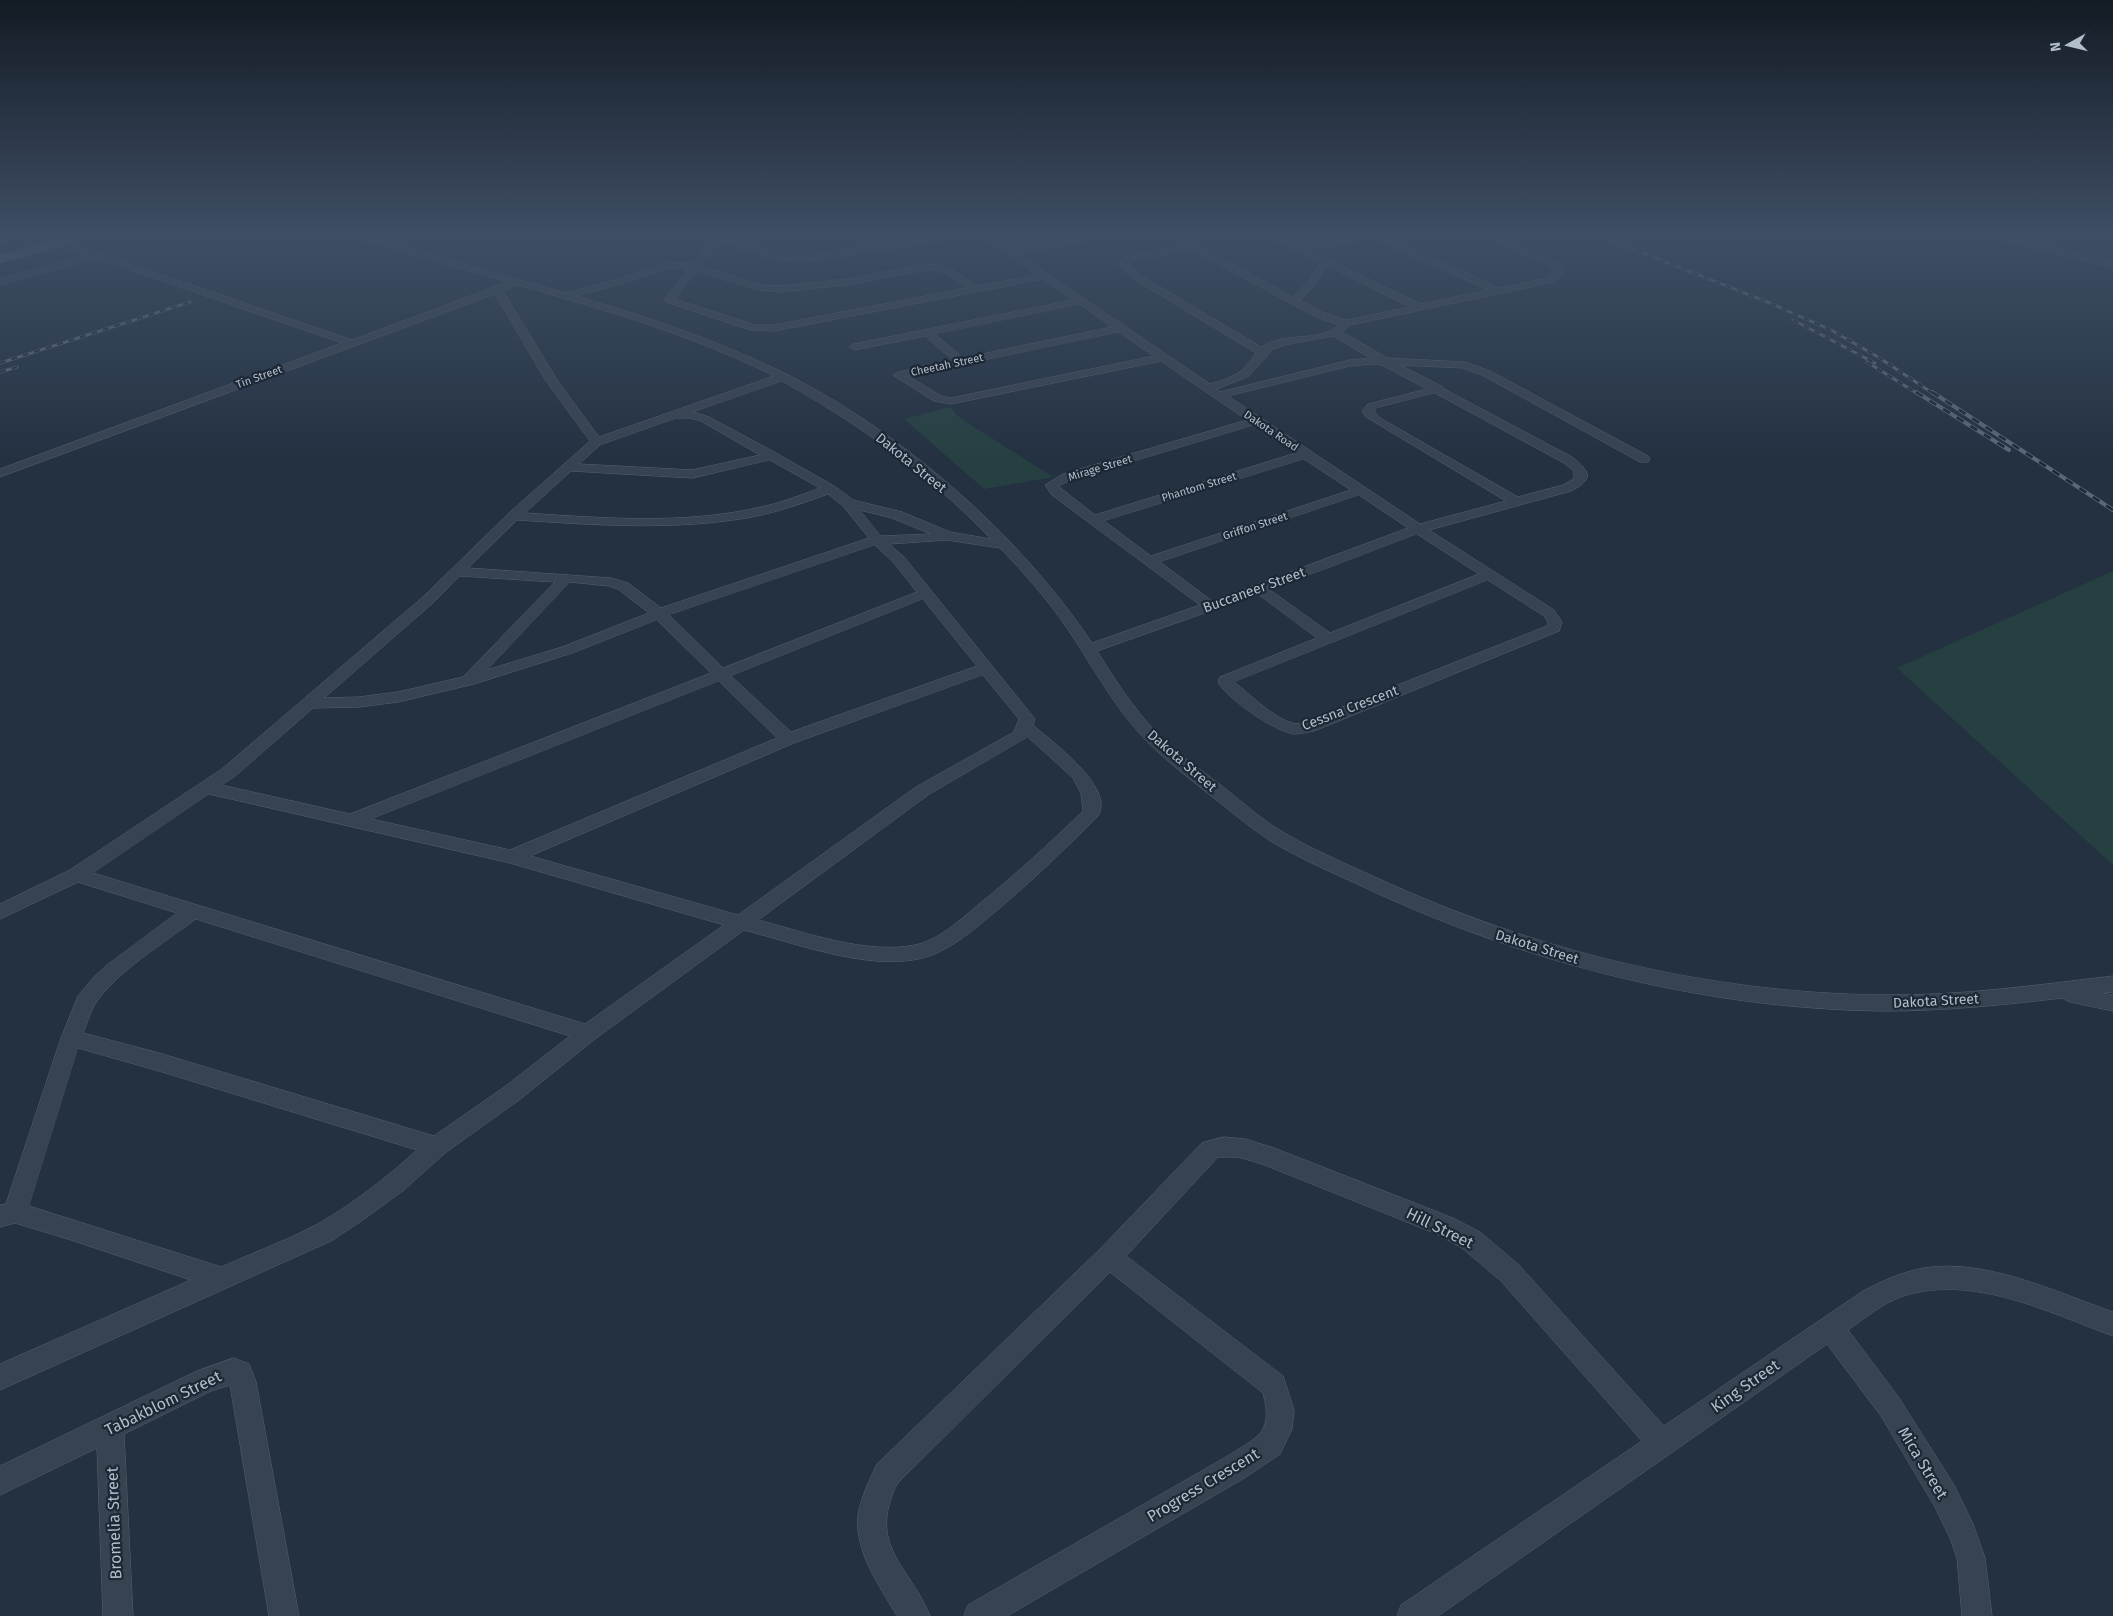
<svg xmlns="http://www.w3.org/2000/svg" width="2113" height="1616" viewBox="0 0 2113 1616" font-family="'Fira Sans',sans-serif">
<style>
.green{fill:#264042}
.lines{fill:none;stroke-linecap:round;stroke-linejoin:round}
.minor-casing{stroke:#56616e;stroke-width:1}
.major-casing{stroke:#414c5a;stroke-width:2}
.minor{fill:#384351;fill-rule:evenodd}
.major{fill:#566271;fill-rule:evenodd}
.rail-far1-casing{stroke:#5a6778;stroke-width:3}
.rail-casing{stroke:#5a6778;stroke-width:4}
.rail-far1{stroke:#1d2836;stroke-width:2;stroke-dasharray:6;stroke-linecap:butt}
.rail{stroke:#1d2836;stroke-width:2.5;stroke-dasharray:8;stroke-linecap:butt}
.labels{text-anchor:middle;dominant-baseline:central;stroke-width:4.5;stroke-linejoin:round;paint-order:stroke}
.far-street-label{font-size:11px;fill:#b4becb;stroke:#1d2836}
.street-label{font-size:14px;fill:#b4becb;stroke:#1d2836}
.near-street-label{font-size:16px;fill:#b4becb;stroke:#1d2836}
</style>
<rect width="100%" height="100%" fill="#233141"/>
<path class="green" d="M950 407 960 418 1053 477 984 489 904 419Z
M2113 571V865L1897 668Z"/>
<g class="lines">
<defs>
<path id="minor" d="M17 233H34L99 253 352 340 508 282 346 235 345 233H358L565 293 618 279 668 262 692 264 716 233H724L722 237 787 256 801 257 953 233H972L968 236 801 263 783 261 718 241 700 266 763 285 779 286 846 279 915 266 937 264 952 269 977 286 1037 275 978 233H987L1010 248 1097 233H1114L1110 236 1017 253 1210 384C1233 377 1242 374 1256 353L1134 279 1121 267 1119 265 1122 259 1130 255 1186 247 1163 233H1173L1293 297 1309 280 1321 263 1263 233H1273L1303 247 1367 233H1378L1499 288 1543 279 1555 272 1549 265 1477 233H1488L1555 261 1563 267 1565 273 1558 279 1549 283 1350 325 1342 332 1387 358 1465 362 1490 371 1648 456 1650 459 1648 462H1640L1482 375 1463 368 1400 365 1443 387 1444 389 1572 457C1591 472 1594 479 1571 491L1429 530 1554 610 1562 622 1559 631 1314 731C1308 732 1300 734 1294 734 1274 731 1231 701 1219 684L1218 680 1220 677 1317 638 1258 594 1097 651C1115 680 1133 708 1157 733 1175 752 1197 767 1218 783 1239 799 1258 817 1281 831 1311 849 1344 863 1377 878 1536 951 1707 993 1883 995 1960 996 2037 985 2113 976V992L2102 993 2113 995V1011L2070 1002 2062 998C2003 1005 1944 1011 1884 1011 1706 1009 1529 964 1368 889 1334 873 1300 859 1269 840 1246 825 1226 807 1205 791 1189 778 1173 766 1158 752 1119 717 1096 671 1067 628 1048 600 1024 573 1000 548L947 540 889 544 904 557 1035 719 1033 725C1051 741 1116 788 1098 816 1065 849 1032 881 995 912 973 930 948 953 918 959 866 970 795 943 744 930L595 1039 519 1100 445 1153 404 1190 360 1222 331 1241 0 1390V1364L191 1280 68 1239 15 1223 0 1227V1205L6 1204 61 1038 78 996 93 978 106 966 177 913 78 882 0 919V904L70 870 222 769 424 596 509 513 590 441 546 381 495 294 0 477V469L342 343 96 258 0 285V279L86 255 26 236 0 243V237ZM1374 238 1488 290 1421 304 1310 251ZM1194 251 1316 317 1339 325C1318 343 1285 331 1261 347L1140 275 1129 264 1135 259ZM1328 266 1410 307 1347 320 1324 313 1300 300 1316 284ZM669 268 688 269 664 300 666 302 750 330 774 331 1043 279 1073 300 854 344 849 347 854 350 925 336 953 360 898 372 893 375 934 401 951 404 1161 361 1247 420 1063 474 1045 485 1052 495 1200 605 1092 643C1019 534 898 428 778 370 713 339 645 316 576 296L624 283ZM936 270 946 273 967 288 774 325H755L675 299 696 271 759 290 779 292 846 285 915 272ZM518 285C605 310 692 335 774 376L599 437 557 380 503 291ZM1080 304 1112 327 963 358 935 334ZM1119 332 1154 356 951 398 941 396 908 376ZM1334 336 1370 358 1350 360 1220 392 1217 389 1249 376 1273 349 1285 345ZM1373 364 1382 365 1427 389 1368 404 1362 411 1366 417 1506 501 1420 524 1228 396 1350 366ZM782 381C858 423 931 476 991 539L950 532 902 512 853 500 834 486 776 453 709 417 693 412ZM1435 393 1564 463 1574 471V479L1563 485 1518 497 1380 418 1374 411 1376 408ZM676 418H690L701 421 760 455 692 470 579 464 600 445ZM1254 425 1296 453 1095 515 1058 486 1071 480ZM1304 459 1351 490 1151 556 1104 521ZM770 460 820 488C801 495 781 503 761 507 684 525 603 518 525 513L571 471 692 478ZM828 494 843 506 869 538 661 608 628 583 611 578 468 568 517 520C596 525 674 531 752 517 778 512 803 503 828 494ZM1359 495 1408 528 1212 601 1160 562ZM860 510 892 518 931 534 881 536ZM1417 534 1479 574 1330 633 1270 590ZM875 545 894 563 917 592 723 668 669 615ZM460 576 555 582 463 677 398 692 359 697 324 698 434 602ZM1488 580 1544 616 1548 622 1547 626 1299 724C1279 724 1250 694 1234 682ZM570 582 609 586 618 589 649 613 562 647 487 670ZM923 599 977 666 791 732 731 676ZM657 620 711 673 350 814 221 785 234 777 313 708 359 707 398 702 474 684 572 653ZM983 675 1019 719 1014 732 916 787 738 915 530 856 794 743ZM719 681 777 738 510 850 371 819ZM1028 737 1073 778 1081 793 1083 811C1049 844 1015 875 978 905 960 920 939 940 915 945 867 955 804 932 758 920L928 795ZM209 794 510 863 724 925 585 1024 93 873ZM196 919 570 1036 503 1088 434 1136 159 1053 83 1033C87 1024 90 1012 95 1004 116 972 165 942 196 919ZM78 1048 159 1071 417 1150C386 1178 353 1204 316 1225 286 1241 252 1253 221 1267L29 1206Z
M1981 233H1994L2113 262V268L1982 235Z
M1224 1137 1245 1139 1274 1148 1453 1218 1480 1232 1519 1265 1664 1426 1863 1291C1882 1281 1902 1272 1924 1268 1985 1258 2056 1292 2113 1312V1336C2048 1312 1973 1274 1903 1296 1883 1303 1865 1318 1848 1330L1899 1398 1954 1485 1973 1524 1985 1558 1992 1616H1962L1957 1558 1950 1538 1934 1505 1881 1416 1827 1344 1438 1616H1397L1401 1605 1642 1441 1501 1281 1462 1248 1437 1234 1262 1164 1238 1157H1218L1126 1256 1283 1376 1294 1410 1292 1429 1280 1454 1246 1477 1007 1616H964L968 1605 1226 1457C1257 1437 1274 1434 1263 1393L1110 1272 897 1484C867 1546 909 1565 930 1616H897C880 1587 854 1551 858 1515 861 1497 869 1481 877 1464L1100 1249 1202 1143Z
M234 1358 249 1364 256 1382 299 1616H269L230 1385 211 1391 124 1434 133 1616H103L97 1448 0 1495V1466L197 1371Z"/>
<path id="major" d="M83 233H101L99 235 0 263V255Z"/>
</defs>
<use href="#minor" class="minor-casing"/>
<use href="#major" class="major-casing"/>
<use href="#minor" class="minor"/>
<use href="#major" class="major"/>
<defs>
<path id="rail-far1" d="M1592 233 1770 303 1831 330 1878 357 1934 394
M1793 320 1875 363
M1867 362 1918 394
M0 363 190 302
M0 372 17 367"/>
<path id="rail" d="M1916 392 2009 450
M1932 392 2113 510"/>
</defs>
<use href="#rail-far1" class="rail-far1-casing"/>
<use href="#rail" class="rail-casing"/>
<use href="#rail-far1" class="rail-far1"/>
<use href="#rail" class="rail"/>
</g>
<linearGradient id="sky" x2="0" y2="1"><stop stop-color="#131b24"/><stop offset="0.51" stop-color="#3f4e65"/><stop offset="1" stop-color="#3f4e65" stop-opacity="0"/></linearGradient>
<rect width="2113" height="459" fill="url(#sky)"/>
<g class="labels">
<g class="far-street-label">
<text transform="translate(947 365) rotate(-12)">Cheetah Street</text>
<text transform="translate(259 377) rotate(-20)">Tin Street</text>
<text transform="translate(1271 431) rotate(34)">Dakota Road</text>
<text transform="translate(1100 468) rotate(-17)">Mirage Street</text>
<text transform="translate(1199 487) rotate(-17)">Phantom Street</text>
<text transform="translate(1255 526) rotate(-18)">Griffon Street</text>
</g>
<g class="street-label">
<text transform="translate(911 463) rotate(39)">Dakota Street</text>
<text transform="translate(1254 590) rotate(-20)">Buccaneer Street</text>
<text transform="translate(1350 708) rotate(-21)">Cessna Crescent</text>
<text transform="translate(1182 761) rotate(41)">Dakota Street</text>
<text transform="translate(1537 947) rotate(17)">Dakota Street</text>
<text transform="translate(1936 1001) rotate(-3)">Dakota Street</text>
</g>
<g class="near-street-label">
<text transform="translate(1440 1228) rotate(26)">Hill Street</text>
<text transform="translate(1745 1386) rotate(-35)">King Street</text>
<text transform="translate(163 1403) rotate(-26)">Tabakblom Street</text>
<text transform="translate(1923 1463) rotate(59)">Mica Street</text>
<text transform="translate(1203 1485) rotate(-31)">Progress Crescent</text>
<text transform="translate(114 1523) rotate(-92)">Bromelia Street</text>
</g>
</g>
<g transform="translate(2068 45) rotate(262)" stroke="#1d2836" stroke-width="4" paint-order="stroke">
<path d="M0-4L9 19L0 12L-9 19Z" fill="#b4becb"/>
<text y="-8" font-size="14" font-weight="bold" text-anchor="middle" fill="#b4becb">N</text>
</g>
</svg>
